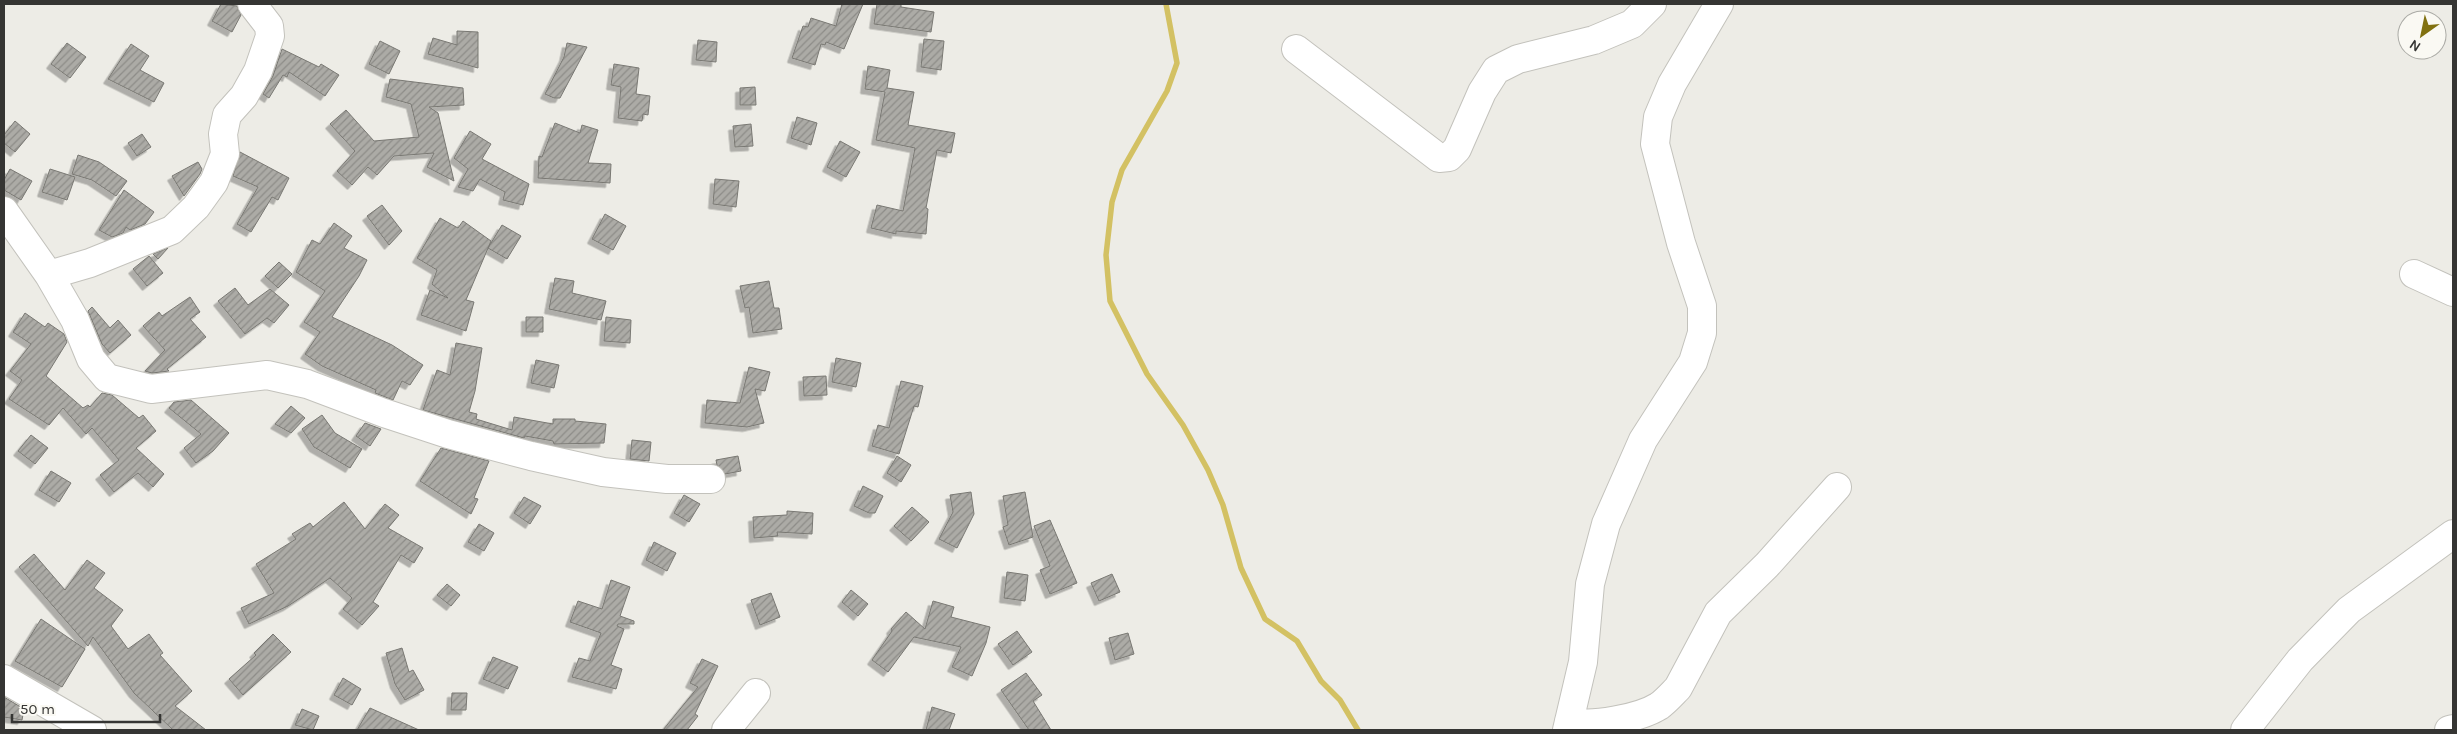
<svg xmlns="http://www.w3.org/2000/svg" width="2457" height="734" viewBox="0 0 2457 734" font-family="Karla,sans-serif">
<style>
.lines{fill:none;stroke-linecap:round;stroke-linejoin:round}
.stream{stroke:#d3c163;stroke-width:5.5}
.building{fill:url(#building-hatch);stroke:#797873;filter:url(#shadow)}
.minor-casing{stroke:#c3c2bc;stroke-width:30}
.minor{stroke:#fff;stroke-width:28}
</style>
<defs>
<pattern id="building-hatch" width="6" height="6" patternUnits="userSpaceOnUse" patternTransform="scale(1.25)"><rect width="6" height="6" fill="#acaba6"/><path d="M-1 1l2-2M0 6l6-6M5 7l2-2" fill="none" stroke="#8d8c88"/></pattern>
<filter id="shadow"><feDropShadow dx="-4.5" dy="4.5" stdDeviation="0" flood-color="#0004"/></filter>
</defs>
<rect width="100%" height="100%" fill="#edece6"/>
<g class="lines">
<path class="stream" d="M1166 4 1177 63 1167 91 1122 170 1112 202 1106 255 1110 301 1147 374 1183 425 1208 470 1223 505 1241 568 1265 619 1297 641 1321 681 1340 700 1358 730"/>
</g>
<path class="building" d="M221 4 237 6 241 15 232 32 212 21Z
M842 4H863L844 49 826 42 825 45 821 44 815 65 792 58 803 26 808 27 811 18 836 26Z
M877 4H901V7L934 12 931 32 874 24Z
M457 31 478 32V68L428 54 433 38 457 45Z
M924 39 944 41 941 70 921 67Z
M698 40 717 42 716 62 696 60Z
M380 41 400 51 389 74 369 64Z
M67 43 86 57 70 78 51 64Z
M567 43 587 47 560 98H554L545 94 564 57Z
M131 44 149 56 140 70 164 83 154 102 108 79Z
M282 49 319 67 321 64 339 75 325 96 289 72 287 77 283 75 269 98 263 94 273 76Z
M614 64 639 68 636 94 650 96 648 115 643 114 642 121 618 118 621 87 611 85Z
M868 66 890 70 887 88 914 92 908 125 955 133 951 153 937 150 926 208 928 209 926 234 896 231V234L871 228 877 205 903 211 915 148 876 140 885 92 865 89Z
M390 79 463 88 464 105 429 107 438 113 454 181 427 167 434 153 394 156 377 175 368 167 352 185 337 171 355 151 330 124 346 110 374 141 419 137 411 104 386 97Z
M755 87 756 105H740V88Z
M797 117 817 123 811 145 791 138Z
M15 121 30 134 15 152 4 143V135Z
M555 123 580 133 582 125 598 130 588 163 611 164 610 183 538 178 539 156 542 157Z
M751 124 753 146 735 147 733 126Z
M470 131 491 144 482 159 529 184 523 205 503 200 505 192 480 179 473 191 458 187 468 169 454 158Z
M142 134 151 147 137 156 128 143Z
M840 141 860 152 846 177 827 167Z
M240 152 289 178 278 200 272 197 251 232 237 224 258 187 233 176Z
M78 155 99 162 127 181 116 196 92 180 72 174Z
M198 162 202 169 200 174 184 196 172 176Z
M10 169 32 181 21 200 4 190V180Z
M50 169 75 177 67 200 42 192Z
M715 179 739 181 736 207 713 204Z
M124 190 154 212 145 224 130 230 126 227 123 233 112 237 99 230Z
M382 205 402 231 389 245 367 216Z
M605 214 626 226 613 250 592 239Z
M440 218 458 228 463 221 491 241 466 300 474 302 466 331 421 315 430 290 448 298 432 284 437 270 417 258Z
M334 223 352 236 344 248 367 260 359 276 332 317 392 345 423 365 410 385 402 381 393 400 375 393 376 390 322 366 305 354 320 332 304 322 325 291 296 272 312 240 320 244Z
M502 225 521 236 507 259 488 248Z
M168 248 158 259 153 254Z
M149 256 163 273 147 286 133 269Z
M279 262 292 274 278 288 265 276Z
M555 278 574 281 572 293 606 301 601 320 549 309Z
M769 281 774 308H779L782 329 753 333 749 307 745 308 740 286Z
M235 288 248 305 270 289 289 305 274 323 267 318 245 334 218 301Z
M190 297 200 312 190 319 206 337 167 369 169 371 152 373 145 371 165 350 143 326 159 312 162 316Z
M92 307 110 328 118 320 131 335 110 353 102 344 88 311Z
M25 313 45 327 48 323 64 334 67 342 46 376 83 408 88 405 90 407 102 393 112 395 139 418 143 415 156 431 136 448 164 474 153 487 138 473 114 492 100 475 119 460 92 428 86 434 63 408 49 425 9 399 22 380 10 371 31 344 13 332Z
M526 317H543V332H526Z
M606 317 631 320 630 343 604 341Z
M456 343 482 348 475 391 469 412 477 414 476 419 512 430 514 417 553 424V419H575V421L606 424 604 443 554 444 553 441 525 436 524 438 423 410 437 370 450 375Z
M836 358 861 363 856 387 832 382Z
M536 360 559 365 554 388 531 383Z
M749 367 770 372 765 391 755 389 764 423 747 427 705 423 707 400 740 403Z
M826 376 827 395 804 396 803 377Z
M901 381 923 386 918 407 914 406 899 454 872 446 878 425 889 428Z
M191 400 229 433 213 451 196 463 184 448 201 434 169 408 174 402Z
M291 406 305 418 291 433 275 424Z
M322 415 335 433 362 449 350 468 314 447 302 429Z
M365 423 381 429 370 446 356 436Z
M31 435 48 448 35 464 18 451Z
M632 440 651 442 649 461 630 459Z
M441 448 489 461 474 498 478 499 471 514 420 481Z
M738 456 741 471 725 474 717 465 716 460Z
M897 456 911 465 901 482 887 473Z
M51 471 71 483 59 502 39 490Z
M863 486 883 496 875 513H869L854 506Z
M971 492 974 514 957 548 939 539 953 512 950 495Z
M1025 492 1033 537 1009 545 1003 527 1008 525 1003 496Z
M684 495 700 504 689 522 674 513Z
M524 497 541 506 530 524 514 513Z
M344 502 365 529 385 504 399 515 388 528 423 548 414 563 401 555 373 602 379 606 362 625 343 609 352 598 330 578 288 606 249 624 241 608 274 593 256 564 296 539 292 534 310 523 313 527Z
M912 507 929 522 911 541 894 526Z
M787 511 813 513 812 534 777 532 778 536 754 538 753 517 787 515Z
M1050 520 1077 583 1050 594 1040 570 1050 566 1034 526Z
M479 524 494 533 484 551 468 542Z
M654 542 676 553 667 571 646 560Z
M34 554 65 590 87 560 105 573 94 588 123 610 111 626 128 649 149 634 163 653 160 655 192 691 175 706 206 730H173L134 693 93 637 88 646 19 567Z
M1007 572 1028 575 1025 601 1004 598Z
M1112 574 1120 592 1099 601 1091 583Z
M611 580 630 587 620 616 634 621V624H618L617 626 624 629 611 665 622 669 616 689 572 677 579 658 590 661 601 633 570 622 578 601 602 609Z
M447 584 460 595 451 606 437 595Z
M851 590 868 604 858 616 842 602Z
M771 593 780 617 760 625 751 600Z
M933 601 954 607 951 617 990 627 986 643 972 676 952 667 961 647 914 637 888 672 872 660 892 631 891 629 906 612 925 629Z
M41 619 85 649 62 687 15 661Z
M1017 631 1032 652 1013 665 998 644Z
M1128 633 1134 654 1115 660 1109 638Z
M273 634 291 652 243 695 229 679 256 655 254 653Z
M402 648 409 672 413 670 424 690 405 700 395 684 386 653Z
M493 657 518 667 508 689 483 679Z
M702 659 718 666 695 714 698 716 687 730H663L698 687 690 683Z
M1026 673 1042 695 1033 701 1051 730H1029L1001 690Z
M343 678 361 689 352 705 334 695Z
M452 693H467L466 710H451Z
M4 697 24 709 22 720 4 717Z
M932 707 955 714 949 730H926Z
M370 708 419 730H357Z
M302 709 319 716 313 730 295 725Z"/>
<g class="lines">
<defs>
<path id="minor" d="M1296 49 1439 158 1449 157 1457 149 1482 92 1496 70 1518 59 1594 40 1632 24 1652 4
M4 211 49 275 75 320 91 359 107 378 151 389 267 375 307 384 384 413 448 434 531 456 603 472 667 479H711
M2414 274 2453 292
M49 275 90 263 172 230 196 207 214 182 225 154 223 134 227 115 244 96 258 71 270 36 269 26 252 4
M4 679 92 730
M1569 721C1590 728 1640 718 1659 706 1666 701 1672 694 1678 688L1718 613 1767 565 1837 487
M726 730 756 693
M1567 730 1583 662 1590 584 1606 524 1643 440 1693 362 1702 333V306L1681 243 1655 144 1658 117 1672 84 1719 4
M2245 730 2300 660 2349 610 2453 534
M2449 730 2453 729"/>
</defs>
<use href="#minor" class="minor-casing"/>
<use href="#minor" class="minor"/>
</g>
<rect width="2457" height="734" fill="none" stroke="#353533" stroke-width="10"/>
<g transform="translate(2422 35) rotate(213)"><circle r="24" fill="#faf9f3" stroke="#ababa6"/>
<path d="M0-4L9 19L0 12L-9 19Z" fill="#817110"/>
<text y="-8" font-size="14" font-weight="bold" text-anchor="middle" fill="#353533">N</text>
</g>
<path d="M12 714v8h148v-8" fill="none" stroke="#353533" stroke-width="2.5"/>
<text x="20" y="714" font-size="15" fill="#353533" stroke="#faf9f3" stroke-width="4" paint-order="stroke">50 m</text>
</svg>
